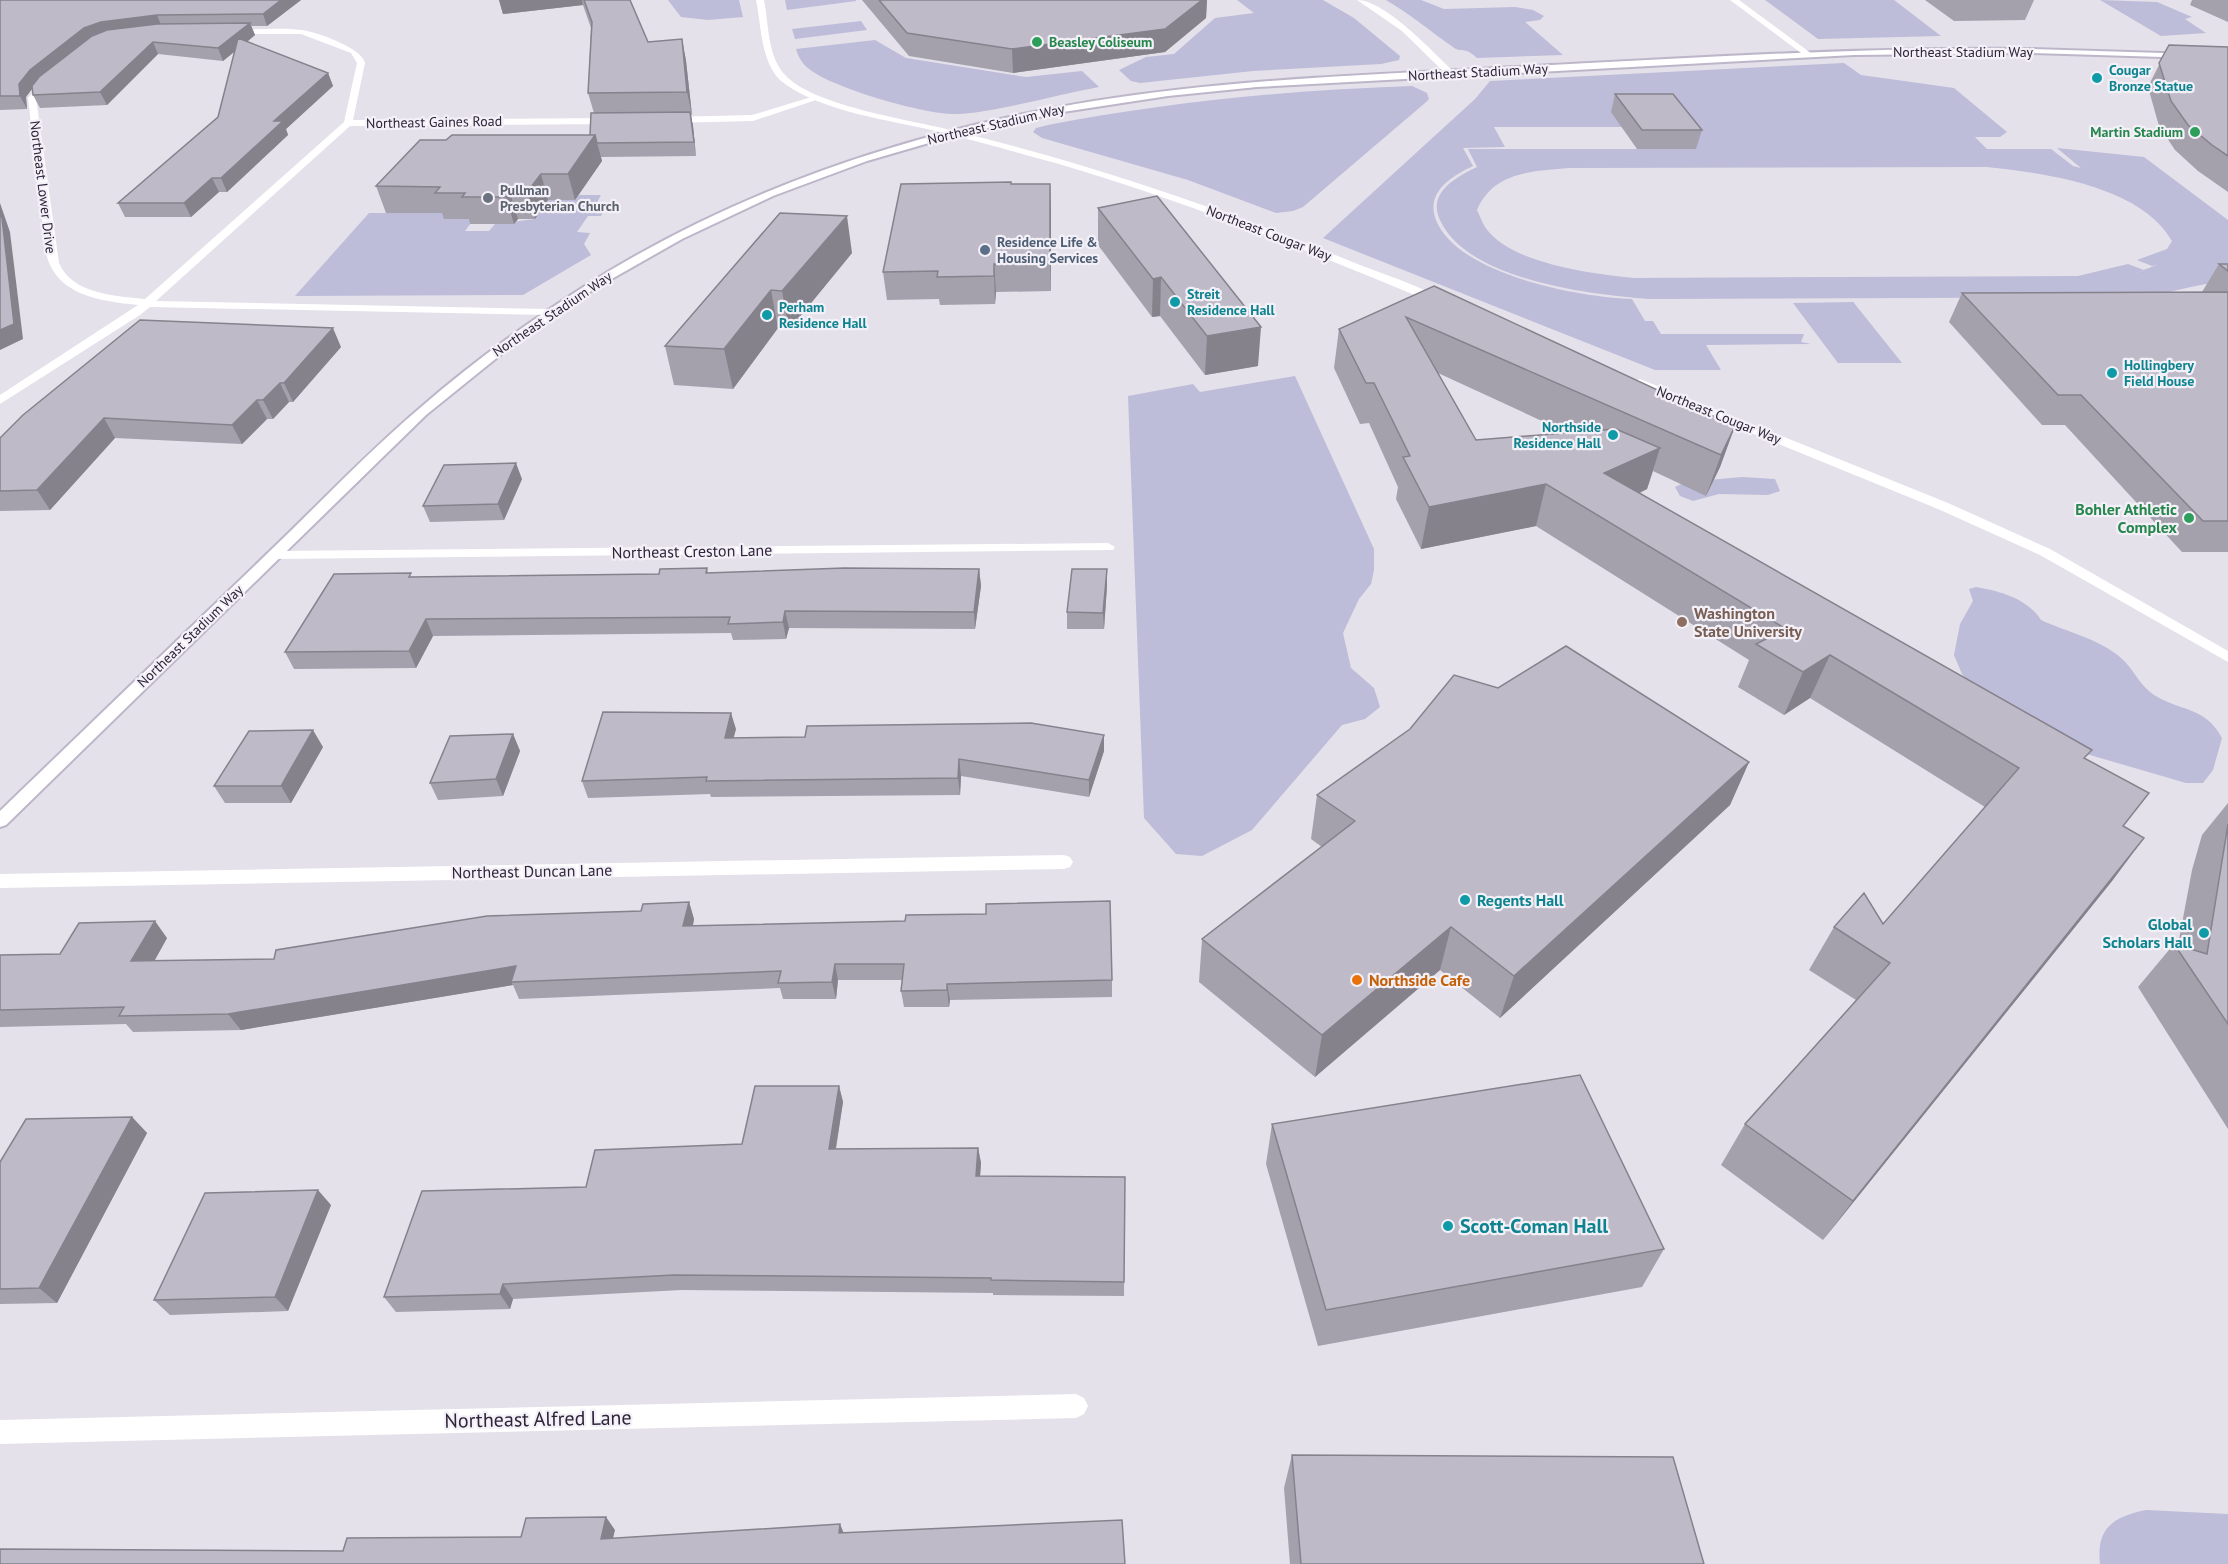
<svg xmlns="http://www.w3.org/2000/svg" width="2228" height="1564" viewBox="0 0 2228 1564" font-family="'PT Sans',sans-serif">
<style>
.green{fill:#bdbcd9;fill-rule:evenodd}
.lines{fill:none;stroke-linecap:round;stroke-linejoin:round}
.secondary-casing{stroke:#bdb6c9;stroke-width:4}
.minor{fill:#fff;fill-rule:evenodd}
.tertiary{fill:#fff;fill-rule:evenodd}
.secondary{fill:#fff;fill-rule:evenodd}
.wall{fill:#a4a0ac;fill-rule:evenodd}
.shaded-wall{fill:#86828c}
.building{fill:#bfbac8;stroke:#86828c;stroke-width:1.5}
.leisure-dot{fill:#2e9e5b;stroke:#f3f1f7;stroke-width:2}
.culture-dot{fill:#0f9aa8;stroke:#f3f1f7;stroke-width:2}
.worship-dot{fill:#6b7280;stroke:#f3f1f7;stroke-width:2}
.service-dot{fill:#5c6f8a;stroke:#f3f1f7;stroke-width:2}
.education-dot{fill:#8d6e63;stroke:#f3f1f7;stroke-width:2}
.food-dot{fill:#e8710a;stroke:#f3f1f7;stroke-width:2}
.labels{text-anchor:middle;dominant-baseline:central;stroke-width:4.5;stroke-linejoin:round;paint-order:stroke}
.far-leisure-label{font-size:14px;font-weight:bold;fill:#27864d;stroke:#f3f1f7;text-anchor:start}
.far-street-label{font-size:14px;fill:#2e2339;stroke:#f3f1f7}
.far-culture-label{font-size:14px;font-weight:bold;fill:#0d838f;stroke:#f3f1f7;text-anchor:start}
.far-worship-label{font-size:14px;font-weight:bold;fill:#5b616d;stroke:#f3f1f7;text-anchor:start}
.far-service-label{font-size:14px;font-weight:bold;fill:#4e5e75;stroke:#f3f1f7;text-anchor:start}
.leisure-label{font-size:16px;font-weight:bold;fill:#27864d;stroke:#f3f1f7;text-anchor:end}
.street-label{font-size:16px;fill:#2e2339;stroke:#f3f1f7}
.education-label{font-size:16px;font-weight:bold;fill:#785e54;stroke:#f3f1f7;text-anchor:start}
.culture-label{font-size:16px;font-weight:bold;fill:#0d838f;stroke:#f3f1f7;text-anchor:start}
.food-label{font-size:16px;font-weight:bold;fill:#c56008;stroke:#f3f1f7;text-anchor:start}
.near-culture-label{font-size:20px;font-weight:bold;fill:#0d838f;stroke:#f3f1f7;text-anchor:start}
.near-street-label{font-size:20px;fill:#2e2339;stroke:#f3f1f7}
</style>
<rect width="100%" height="100%" fill="#e4e1ea"/>
<path class="green" d="M668 0H739L743 17 708 20 681 17Z
M785 0H856V1L787 10Z
M1237 0H1323L1354 18 1400 56 1399 60 1381 64 1253 71 1140 83 1131 81 1119 70 1146 57 1174 54 1215 18 1254 13Z
M1386 0H1421L1444 9 1515 7 1533 10 1544 16 1540 20 1525 22 1563 55 1477 58C1463 45 1462 54 1453 47 1430 31 1410 14 1386 0Z
M1765 0H1894L1941 36 1818 39Z
M2100 0 2157 2 2192 17 2185 19 2206 33 2161 36Z
M861 21 867 30 795 39 792 29Z
M875 40 906 58 1026 77 1082 71 1099 87C1055 95 1002 111 959 114 929 116 841 90 815 73 805 67 799 60 796 49Z
M1844 63 1861 75 1954 88 2007 132 2000 137H1975L1987 149H2051L2073 166 2081 168 2057 148 2144 157 2228 220V282C2201 282 2172 293 2143 297L1649 299C1591 295 1467 280 1440 220 1427 193 1456 177 1477 167L1468 149H1696L1621 127H1494L1505 147 1463 148 1473 166C1452 176 1425 192 1436 220 1458 275 1579 297 1632 299L1645 321H1653L1661 334H1804L1801 342 1811 344 1706 345 1721 370H1655L1323 238 1475 99 1490 81ZM1987 167C2045 173 2141 186 2172 241L2167 249 2137 260 2152 266 2157 265 2135 273 2144 270 2128 264 2078 276 1633 278C1593 274 1510 264 1485 227 1482 222 1480 216 1477 210 1493 172 1532 171 1569 168Z
M1412 86 1427 93 1429 99 1425 103 1303 207 1293 211 1276 213 1188 180 1042 138 1033 132 1036 128 1048 125C1168 102 1290 90 1412 86Z
M579 195H601L595 206H607L601 216H588L577 232 590 233 584 244 591 255 523 295 295 296 369 213H449L474 219 465 231H489L495 224 535 219 548 200H575Z
M1854 302V303L1902 363H1838L1793 303Z
M1295 376 1374 549V570L1371 584 1359 599 1343 633 1351 668 1374 688 1380 707 1365 719 1342 725 1252 830 1202 856 1176 854 1144 818 1128 396 1193 384 1200 392Z
M1742 477 1775 479 1780 491 1768 495 1719 494 1693 501 1680 496 1675 487 1686 482Z
M1976 587C1999 591 2027 598 2041 620 2067 632 2097 638 2120 657 2132 667 2138 682 2150 692 2176 712 2204 704 2222 738L2213 770 2203 783H2186L2066 748 1982 699 1962 674 1954 655 1960 624 1973 601 1969 589Z
M2146 1510 2228 1514V1564H2100C2096 1528 2113 1517 2146 1510Z"/>
<g class="lines">
<defs>
<path id="secondary" d="M2029 49 2228 55V59L2029 53 1854 55 1257 87 1168 96 1063 112 963 133 867 161 773 196 682 239 594 289 509 348 426 415 6 825 0 827V811C90 724 181 637 271 550 320 503 368 452 420 408 471 363 527 323 585 286 761 174 969 113 1175 90 1288 77 1402 73 1516 67 1687 58 1858 47 2029 49Z"/>
</defs>
<use href="#secondary" class="secondary-casing"/>
<path class="minor" d="M1730 0H1739L1812 54 1805 56Z
M231 30C254 30 279 27 302 30 317 32 362 48 365 63L353 120 612 118 616 121 612 124 350 126 156 301 549 309 554 312 549 315 150 307 140 315 0 404V395L138 305C101 301 56 296 46 253L28 98 46 78 53 80 36 98 59 263C72 294 115 296 145 299L344 122 357 63 351 53 301 34H228Z
M815 96 822 98 753 121 670 123 666 120 670 117 752 115Z
M1108 543 1115 547 1113 550 275 559 268 555 275 551Z
M1064 855 1070 857 1073 862 1070 867 1064 869 0 888V874Z
M1076 1394 1084 1398 1088 1406 1084 1414 1076 1418 0 1444V1420Z"/>
<path class="tertiary" d="M756 0H764C769 25 767 58 787 77 818 107 912 120 955 131 1094 165 1228 211 1360 265 1380 273 1430 289 1443 301L1434 303C1311 252 1188 202 1059 164 1018 153 977 141 936 131 889 120 824 112 785 84 760 66 762 27 756 0Z
M1357 0C1385 0 1433 52 1453 71V75H1447L1402 31Z
M1640 379 1948 503 2050 549 2228 651V662L2040 555 1938 509 1636 386V380Z"/>
<use href="#secondary" class="secondary"/>
</g>
<path class="wall" d="M0 0H301L267 26H251L255 35 247 42 328 73 333 86 286 129 288 135 227 192H219L191 217H125L118 203 218 117 235 51 223 61 158 54 107 105 40 108 33 95 32 89 26 97 27 109 0 110Z
M499 0H630L648 42 682 39 686 61 692 115H691L693 126 696 156 601 157 602 161 575 200H548L535 219H518L514 224H470L469 219H444L442 213H386L376 186 446 140 590 135 594 113 588 93 591 28 583 5 503 14Z
M862 0H1207L1206 18 1165 52 1013 73 909 56Z
M1925 0H2034L2025 20 1954 21Z
M2192 0H2228V22L2190 5Z
M2169 45 2228 47V192L2198 171 2175 150 2159 126 2148 87Z
M1615 94 1702 130 1696 149H1637L1611 112Z
M1011 184H1050L1051 291 996 292 995 304 940 305 939 299 887 300 883 272Z
M1098 208 1258 366 1205 375 1160 316 1152 317 1098 245Z
M780 213 852 253 789 330 778 328 733 389 674 385 665 346Z
M2219 264H2228V552H2182L2065 425H2042L1949 322 1962 293 2204 292H2202Z
M1434 286 1735 426 1720 467 1706 496 1653 471 1647 489 1640 493 2086 759 2124 826 2144 838 2112 881 1823 1240 1721 1165 1745 1124 1856 1000 1809 970 1834 927 1883 924 1985 807 1810 698 1784 715 1738 687 1749 660 1536 526 1421 549 1396 499 1398 487 1369 423 1360 424 1334 368 1339 329ZM1438 373 1568 433 1476 440Z
M341 347 293 402H289L273 419H267L242 444 115 438 50 510 0 511V438Z
M522 479 504 520 430 522 423 506Z
M707 568 708 573 979 569 981 586 975 629 789 628 786 639 733 640 731 633 433 636 416 668 294 669 285 652 413 577 659 574Z
M1107 586 1104 629H1067V612Z
M736 729 733 738 1104 751 1089 797 961 776 960 795 711 797 710 794 588 798 582 781Z
M513 734 520 751 503 796 438 800 430 783Z
M323 747 291 803H225L214 786Z
M1749 762 1730 805 1500 1018 1440 970 1315 1077 1199 982 1202 939 1322 847 1311 839 1317 795Z
M2228 803V1129L2138 987 2174 944 2178 945 2192 870 2202 835Z
M689 902 694 919 693 926 1112 980V997L950 1000 949 1007H904L901 991 902 980H838L836 999H783L780 988 519 999 513 985 241 1030 133 1032 126 1024 0 1027V955L60 954 167 938 154 961 274 959 641 911Z
M839 1086 843 1102 836 1149 978 1148 981 1163 980 1176 1125 1177 1124 1296 993 1295V1293L681 1290 513 1299 510 1309 396 1312 384 1297 586 1187 742 1144Z
M132 1117 147 1133 57 1303 0 1304V1162Z
M1272 1124 1664 1249 1642 1287 1318 1346 1266 1164Z
M331 1205 288 1311 170 1315 154 1300Z
M1292 1455 1704 1564H1290L1284 1488Z"/>
<path class="shaded-wall" d="M281 0H301L267 26 263 14Z
M499 0H582L583 5 503 14Z
M1202 0H1207L1206 18 1165 52 1013 73 1012 49Z
M157 15 162 27 37 82 26 97 27 109 20 96 19 84 30 70 84 28 101 22Z
M250 23 255 35 223 61 218 48Z
M682 39 686 61 692 115 687 92Z
M153 42 158 54 107 105 100 92Z
M328 73 333 86 286 129 288 135 227 192 221 178 274 121Z
M690 112 693 126 696 156 694 142Z
M595 135 602 161 575 200 568 174Z
M541 174 548 200 535 219 527 192Z
M212 178 219 192 191 217 184 203Z
M1050 184 1051 210V291L1050 263Z
M510 193 518 219 514 224 506 197Z
M0 203 10 232 23 339 0 350Z
M847 216 852 253 789 330 782 291Z
M994 264 996 292 995 304 994 276Z
M1161 277 1160 316 1152 317 1153 279Z
M771 290 778 328 733 389 724 349Z
M1261 327 1258 366 1205 375 1207 336Z
M333 328 341 347 293 402 284 383Z
M280 383 289 402 273 419 263 400Z
M257 400 267 419 242 444 232 425Z
M104 418 115 438 50 510 37 490Z
M1735 426 1720 467 1706 496 1721 455Z
M1660 448 1647 489 1594 513 1604 473Z
M516 463 522 479 504 520 498 504Z
M1546 484 1536 526 1421 549 1429 507Z
M979 569 981 586 975 629 974 612Z
M1107 569V586L1104 629 1103 613Z
M785 611 789 628 786 639 783 622Z
M426 619 433 636 416 668 409 651Z
M1830 655 1810 698 1784 715 1803 672Z
M731 713 736 729 729 755 725 738Z
M313 730 323 747 291 803 281 786Z
M513 734 520 751 503 796 496 779Z
M1104 735V751L1089 797V780Z
M959 759 961 776 960 795 958 778Z
M1749 762 1730 805 1500 1018 1514 976Z
M2144 838 2112 881 1823 1240 1853 1201Z
M689 902 694 919 689 943 683 926Z
M155 921 167 938 145 978 131 961Z
M1451 927 1440 970 1315 1077 1322 1035Z
M835 964 838 980 836 999 832 982Z
M516 966 511 982 513 985 241 1030 228 1014Z
M947 984 950 1000 949 1007 947 990Z
M839 1086 843 1102 833 1165 829 1149Z
M132 1117 147 1133 57 1303 39 1288Z
M978 1148 981 1163 979 1191 976 1176Z
M318 1190 331 1205 288 1311 275 1297Z
M503 1284 513 1299 510 1309 500 1294Z
M606 1517 615 1530 610 1551 601 1539Z
M840 1524 845 1536 839 1533Z"/>
<path class="building" d="M0 0H281L263 14 157 15 101 22 84 28 30 70 19 84 20 96H0Z
M584 0H630L648 42 682 39 687 92 588 93 592 22Z
M879 0H1202L1165 29 1012 49 907 33Z
M250 23 218 48 153 42 100 92 33 95 32 86 39 77 92 36 107 30 157 24Z
M238 38 328 73 274 121H283L221 178H212L184 203H118L218 117Z
M2169 45 2228 47V156L2212 145 2188 125 2171 101 2159 63Z
M1615 94H1673L1702 130H1642Z
M690 112 694 142 597 143 595 135H590L591 113Z
M452 135H595L568 174H541L527 192 510 193 506 197H462L465 193H435L440 187 376 186 420 140H446Z
M1011 182V184H1050V263L994 264V276L937 277 938 271 883 272 901 184Z
M1157 196 1261 327 1207 336 1161 277 1153 279 1098 208Z
M0 212 2 218 14 324 0 330Z
M780 213 847 216 782 291 771 290 724 349 665 346Z
M2219 264H2228V271Z
M1434 286 1735 426 1721 455 1406 317 1476 440 1616 429 1660 448 1604 473 2092 750 2084 758 2149 793 2123 826 2144 838 1853 1201 1745 1124 1890 963 1834 927 1864 893 1883 924 2019 768 1830 655 1803 672 1756 644 1786 629 1546 484 1429 507 1403 457 1410 456 1374 383H1366L1339 329Z
M2228 292V521H2203L2081 395H2058L1962 293Z
M140 320 333 328 284 383H280L263 400H257L232 425 104 418 37 490 0 491V438L23 415Z
M516 463 498 504 423 506 444 465Z
M707 568 706 573 844 568 979 569 974 612 785 611 783 622 728 624 730 617 426 619 409 651 285 652 334 574 411 573 409 577 659 574 660 569Z
M1072 569H1107L1103 613 1067 612Z
M1566 646 1749 762 1514 976 1451 927 1322 1035 1202 939 1355 821 1317 795 1410 729 1454 675 1498 688Z
M603 712 731 713 725 738 805 737 807 726 1031 723 1104 735 1089 780 959 759 958 778 706 781 707 777 582 781Z
M313 730 281 786H214L249 731Z
M513 734 496 779 430 783 450 736Z
M2228 824V1024L2174 944 2207 954Z
M1110 901 1112 980 947 984V990L901 991 904 964H835L832 982 778 983 781 971 511 982 516 966 228 1014 119 1016 124 1007 0 1010V955L60 954 79 923 155 921 131 961 274 959 276 950 487 916 641 911 643 904 689 902 683 926 905 921 906 915 986 914V904Z
M1580 1075 1664 1249 1326 1310 1272 1124Z
M755 1086H839L829 1149 978 1148 976 1176 1125 1177 1124 1282 991 1280V1278L674 1275 503 1284 500 1294 384 1297 422 1191 586 1187 595 1150 742 1144Z
M132 1117 39 1288 0 1289V1162L26 1119Z
M318 1190 275 1297 154 1300 205 1193Z
M1292 1455 1673 1457 1704 1564H1301Z
M606 1517 601 1539 840 1524 839 1533 1122 1520 1125 1564H0V1549L343 1551 347 1538 521 1537 526 1518Z"/>
<g class="leisure-dot">
<circle cx="1037" cy="42" r="6"/>
<circle cx="2195" cy="132" r="6"/>
<circle cx="2189" cy="518" r="6"/>
</g>
<g class="culture-dot">
<circle cx="2097" cy="78" r="6"/>
<circle cx="1175" cy="302" r="6"/>
<circle cx="767" cy="315" r="6"/>
<circle cx="2112" cy="373" r="6"/>
<circle cx="1613" cy="435" r="6"/>
<circle cx="1465" cy="900" r="6"/>
<circle cx="2204" cy="933" r="6"/>
<circle cx="1448" cy="1226" r="6"/>
</g>
<circle class="worship-dot" cx="488" cy="198" r="6"/>
<circle class="service-dot" cx="985" cy="250" r="6"/>
<circle class="education-dot" cx="1682" cy="622" r="6"/>
<circle class="food-dot" cx="1357" cy="980" r="6"/>
<g class="labels">
<g class="far-leisure-label">
<text x="1049" y="42">Beasley Coliseum</text>
<text x="2183" y="132" text-anchor="end">Martin Stadium</text>
</g>
<g class="far-street-label">
<text x="1963" y="52">Northeast Stadium Way</text>
<text transform="translate(1478 72) rotate(-3)">Northeast Stadium Way</text>
<text transform="translate(434 122) rotate(-1)">Northeast Gaines Road</text>
<text transform="translate(996 124) rotate(-13)">Northeast Stadium Way</text>
<text transform="translate(43 187) rotate(83)">Northeast Lower Drive</text>
<text transform="translate(1269 233) rotate(21)">Northeast Cougar Way</text>
<text transform="translate(552 314) rotate(-34)">Northeast Stadium Way</text>
<text transform="translate(1719 415) rotate(22)">Northeast Cougar Way</text>
<text transform="translate(190 636) rotate(-44)">Northeast Stadium Way</text>
</g>
<g class="far-culture-label">
<text x="2109" y="70">Cougar<tspan x="2109" dy="16">Bronze Statue</tspan></text>
<text x="1187" y="294">Streit<tspan x="1187" dy="16">Residence Hall</tspan></text>
<text x="779" y="307">Perham<tspan x="779" dy="16">Residence Hall</tspan></text>
<text x="2124" y="365">Hollingbery<tspan x="2124" dy="16">Field House</tspan></text>
<text x="1601" y="427" text-anchor="end">Northside<tspan x="1601" dy="16">Residence Hall</tspan></text>
</g>
<g class="far-worship-label">
<text x="500" y="190">Pullman<tspan x="500" dy="16">Presbyterian Church</tspan></text>
</g>
<g class="far-service-label">
<text x="997" y="242">Residence Life &amp;<tspan x="997" dy="16">Housing Services</tspan></text>
</g>
<g class="leisure-label">
<text x="2177" y="509">Bohler Athletic<tspan x="2177" dy="18">Complex</tspan></text>
</g>
<g class="street-label">
<text transform="translate(692 551) rotate(-1)">Northeast Creston Lane</text>
<text transform="translate(532 871) rotate(-1)">Northeast Duncan Lane</text>
</g>
<g class="education-label">
<text x="1694" y="613">Washington<tspan x="1694" dy="18">State University</tspan></text>
</g>
<g class="culture-label">
<text x="1477" y="900">Regents Hall</text>
<text x="2192" y="924" text-anchor="end">Global<tspan x="2192" dy="18">Scholars Hall</tspan></text>
</g>
<g class="food-label">
<text x="1369" y="980">Northside Cafe</text>
</g>
<g class="near-culture-label">
<text x="1460" y="1226">Scott-Coman Hall</text>
</g>
<g class="near-street-label">
<text transform="translate(538 1419) rotate(-1)">Northeast Alfred Lane</text>
</g>
</g>
</svg>
